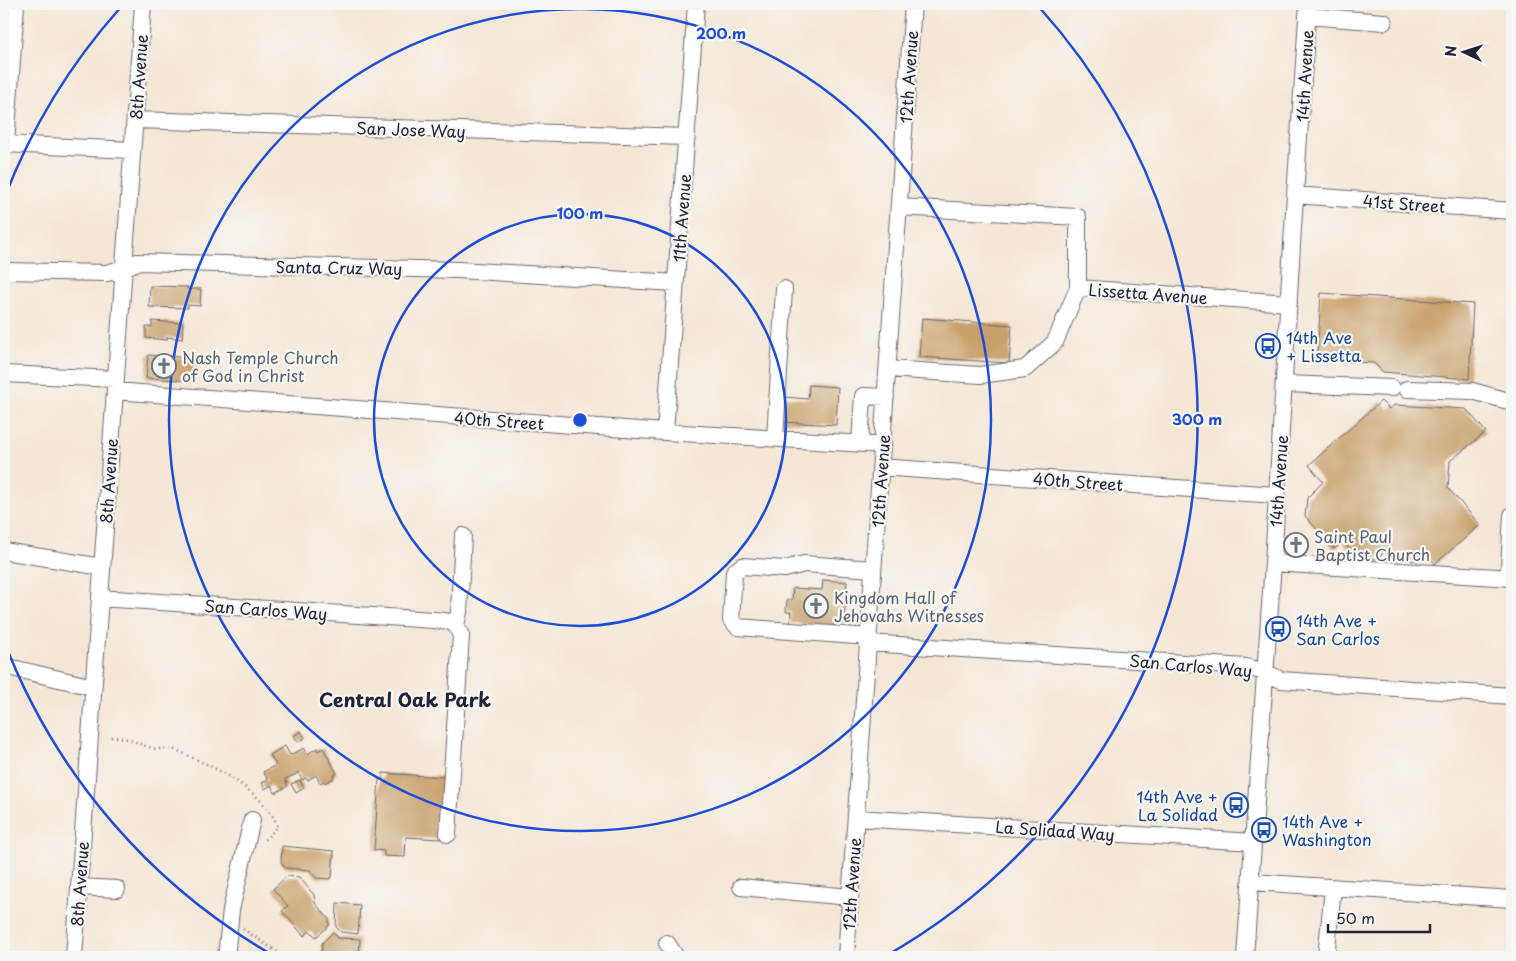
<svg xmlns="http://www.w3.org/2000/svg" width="1516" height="961" viewBox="0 0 1516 961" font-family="'Playpen Sans',sans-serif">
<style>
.building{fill:#c8a06a}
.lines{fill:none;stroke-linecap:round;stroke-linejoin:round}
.minor-casing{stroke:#6c6771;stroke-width:18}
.path{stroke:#6c6771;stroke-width:2.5;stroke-dasharray:1 4;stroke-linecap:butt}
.minor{stroke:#fff;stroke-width:16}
.ring{fill:none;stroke:#1d4ed8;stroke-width:2.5}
.labels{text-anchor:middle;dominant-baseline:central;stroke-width:4.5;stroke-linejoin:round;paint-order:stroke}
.street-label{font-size:16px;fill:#22223b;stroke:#f6f6f2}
.transit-label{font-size:16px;fill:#164399;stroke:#f6f6f2;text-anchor:start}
.worship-label{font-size:16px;fill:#5b616d;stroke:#f6f6f2;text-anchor:start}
.quarter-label{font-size:19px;font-weight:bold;fill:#22223b;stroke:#f6f6f2}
.centre{fill:#1d4ed8;stroke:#f6f6f2;stroke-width:2.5}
.ring-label{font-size:15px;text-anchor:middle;font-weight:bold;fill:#1d4ed8;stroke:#f6f6f2;stroke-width:4.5;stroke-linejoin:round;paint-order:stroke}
</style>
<rect width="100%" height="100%" fill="#f6f6f2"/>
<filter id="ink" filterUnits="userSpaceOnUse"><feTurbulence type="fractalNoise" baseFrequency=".02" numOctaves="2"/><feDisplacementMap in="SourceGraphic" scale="10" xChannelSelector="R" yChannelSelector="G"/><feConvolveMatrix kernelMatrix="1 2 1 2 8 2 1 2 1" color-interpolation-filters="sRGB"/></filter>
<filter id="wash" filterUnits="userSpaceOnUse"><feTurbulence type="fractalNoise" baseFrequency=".0096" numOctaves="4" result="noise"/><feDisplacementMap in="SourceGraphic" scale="20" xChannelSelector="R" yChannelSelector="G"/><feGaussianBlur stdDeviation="1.12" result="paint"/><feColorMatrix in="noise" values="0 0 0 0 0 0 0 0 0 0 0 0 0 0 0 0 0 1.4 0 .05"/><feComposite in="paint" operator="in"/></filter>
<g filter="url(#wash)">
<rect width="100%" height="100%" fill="#f5e6d5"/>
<g id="blocks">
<path class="building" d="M150 286 188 287 187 289H201L200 306 188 305V308L149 307Z
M1321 293 1473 304 1469 379 1383 372 1374 363 1317 360Z
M922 318 1012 325 1009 363 919 357Z
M152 321 183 323 182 339 167 337V340L146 338V327H152Z
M148 355 195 358 194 381 146 378Z
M809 385 838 387 836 425 782 422 784 397 808 399Z
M1381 401 1389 409 1394 405 1466 409 1486 432 1450 461 1448 488 1480 525 1435 564 1427 554 1417 562 1415 560 1412 561 1405 556 1399 561 1388 549 1376 559 1364 558 1357 550 1352 553 1343 541 1334 549 1305 516 1307 498 1323 482 1309 465Z
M823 580 847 582 844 623 835 622 834 626 790 623 791 612H786L787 600H792L793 588 822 590Z
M301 731 305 738 298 742 294 736Z
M285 746 290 755 304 748 308 755 309 754V753L317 748 318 751 323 748 337 773 333 776 334 778 325 783 324 781 320 783 316 775 308 780 305 778 302 780 298 772 295 775 285 779 288 786 275 793 271 785 265 789 262 783 268 780 263 772 276 765 270 755Z
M383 773 444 777 440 839 406 837 405 857 384 856V851L374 850 379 779H383Z
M300 780 304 788 296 793 291 784Z
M282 846 334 851 332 877 329 879 316 878 310 870 285 868 281 862Z
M287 876 299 877 314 895 315 903 329 919V926L316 937 310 931 304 936 282 911 288 906 273 889Z
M337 903 360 905 358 934 341 932 336 927Z
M333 932 338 938 360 939 359 957H321L322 943Z"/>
</g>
</g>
<g filter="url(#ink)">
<use href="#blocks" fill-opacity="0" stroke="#6c6771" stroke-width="1"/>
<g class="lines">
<defs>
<path id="minor" d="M1307 16 1384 22
M135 120 687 137
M4 144 132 150
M6 144 16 4
M1295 195 1512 211
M899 207 1078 217V288L1289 303
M4 271 107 273 124 268 137 262 458 270 676 283
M888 369 980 375 1025 369 1055 342 1078 288
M4 374 116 379
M1284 384 1392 388
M1407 389 1472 391 1512 402
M115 391 665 432 883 445
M665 432 696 4
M775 438 784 289
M860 443 863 396 886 397
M880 467 1276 495
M4 551 102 567
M1273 563 1512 578
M1507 578 1509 569 1512 515
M100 598 433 620C450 622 454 618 461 636L448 834
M456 625 459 612 463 536
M869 637 738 627 731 620 734 572 742 566 785 569 804 564 873 569
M868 643 1246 667 1265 672 1281 680 1512 696
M4 666 93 687
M856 818 1254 842
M1251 882 1512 899
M79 887 117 889
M741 887 850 897
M667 943 676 957
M74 957 143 4
M226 957 231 910 252 820
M846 957 913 4
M1245 957 1273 563 1294 211 1308 4
M1326 957 1333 888"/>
</defs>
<use href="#minor" class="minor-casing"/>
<path class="path" d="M111 737C126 736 138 744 152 748 159 750 167 748 175 750 181 752 187 755 193 758 223 771 265 794 278 827L262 842
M243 929 285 957"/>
<use href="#minor" class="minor"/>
</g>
</g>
<g class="ring">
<circle cx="580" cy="420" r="206"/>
<circle cx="580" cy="420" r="411"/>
<path d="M276 957A617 617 0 0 1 4 641M4 199A617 617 0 0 1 121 7M1039 7A617 617 0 0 1 884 957"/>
</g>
<defs>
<symbol id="bus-ring" viewBox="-11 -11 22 22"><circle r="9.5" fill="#f6f6f2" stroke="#1a4fb4" stroke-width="1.5"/><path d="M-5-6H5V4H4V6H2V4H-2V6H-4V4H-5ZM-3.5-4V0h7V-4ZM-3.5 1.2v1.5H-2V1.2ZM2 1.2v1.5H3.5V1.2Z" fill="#1a4fb4"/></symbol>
<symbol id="church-ring" viewBox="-11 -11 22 22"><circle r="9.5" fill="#f6f6f2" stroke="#6b7280" stroke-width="1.5"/><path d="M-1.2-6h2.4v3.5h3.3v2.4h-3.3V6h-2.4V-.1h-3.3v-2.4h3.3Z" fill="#6b7280"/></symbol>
</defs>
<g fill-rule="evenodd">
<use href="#bus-ring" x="1254" y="332" width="28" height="28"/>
<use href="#church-ring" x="150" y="352" width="28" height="28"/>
<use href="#church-ring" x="1282" y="531" width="28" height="28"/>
<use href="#church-ring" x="802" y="592" width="28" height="28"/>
<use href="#bus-ring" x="1264" y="615" width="28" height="28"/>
<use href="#bus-ring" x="1222" y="791" width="28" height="28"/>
<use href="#bus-ring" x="1250" y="816" width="28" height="28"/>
</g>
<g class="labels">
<g class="street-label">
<text transform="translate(1304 76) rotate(-87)">14th Avenue</text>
<text transform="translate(138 77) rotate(-86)">8th Avenue</text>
<text transform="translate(908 77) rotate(-86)">12th Avenue</text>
<text transform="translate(411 129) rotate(2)">San Jose Way</text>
<text transform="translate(1404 203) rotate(4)">41st Street</text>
<text transform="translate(681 218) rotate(-86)">11th Avenue</text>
<text transform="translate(339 267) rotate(1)">Santa Cruz Way</text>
<text transform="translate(1148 293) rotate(4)">Lissetta Avenue</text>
<text transform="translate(499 420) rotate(4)">40th Street</text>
<text transform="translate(108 481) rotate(-86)">8th Avenue</text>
<text transform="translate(880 481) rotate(-86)">12th Avenue</text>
<text transform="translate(1078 481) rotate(4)">40th Street</text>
<text transform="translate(1278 481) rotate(-86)">14th Avenue</text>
<text transform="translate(266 609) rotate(4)">San Carlos Way</text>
<text transform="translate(1191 665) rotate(5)">San Carlos Way</text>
<text transform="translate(1055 830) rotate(4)">La Solidad Way</text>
<text transform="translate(79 884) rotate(-86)">8th Avenue</text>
<text transform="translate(851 884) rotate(-86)">12th Avenue</text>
</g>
<g class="transit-label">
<text x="1286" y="337">14th Ave<tspan x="1286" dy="18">+ Lissetta</tspan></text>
<text x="1296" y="620">14th Ave +<tspan x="1296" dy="18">San Carlos</tspan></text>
<text x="1218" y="796" text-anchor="end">14th Ave +<tspan x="1218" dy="18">La Solidad</tspan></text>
<text x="1282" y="821">14th Ave +<tspan x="1282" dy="18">Washington</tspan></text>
</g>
<g class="worship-label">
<text x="182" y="357">Nash Temple Church<tspan x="182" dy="18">of God in Christ</tspan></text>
<text x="1314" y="536">Saint Paul<tspan x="1314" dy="18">Baptist Church</tspan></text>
<text x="834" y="597">Kingdom Hall of<tspan x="834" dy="18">Jehovahs Witnesses</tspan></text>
</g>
<g class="quarter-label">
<text x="405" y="699">Central Oak Park</text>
</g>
</g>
<circle cx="580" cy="420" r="8" class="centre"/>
<g class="ring-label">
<text x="721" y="39">200 m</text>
<text x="580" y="219">100 m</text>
<text x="1197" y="425">300 m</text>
</g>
<rect width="1516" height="961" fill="none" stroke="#f6f6f2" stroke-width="20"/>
<g transform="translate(1464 52) rotate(274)" stroke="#f6f6f2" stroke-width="4" paint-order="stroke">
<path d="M0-4L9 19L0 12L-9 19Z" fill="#22223b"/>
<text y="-8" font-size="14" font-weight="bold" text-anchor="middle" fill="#22223b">N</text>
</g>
<path d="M1328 924v8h102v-8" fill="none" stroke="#22223b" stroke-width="2.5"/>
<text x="1336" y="924" font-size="15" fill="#22223b" stroke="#f6f6f2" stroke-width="4" paint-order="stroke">50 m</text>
</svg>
